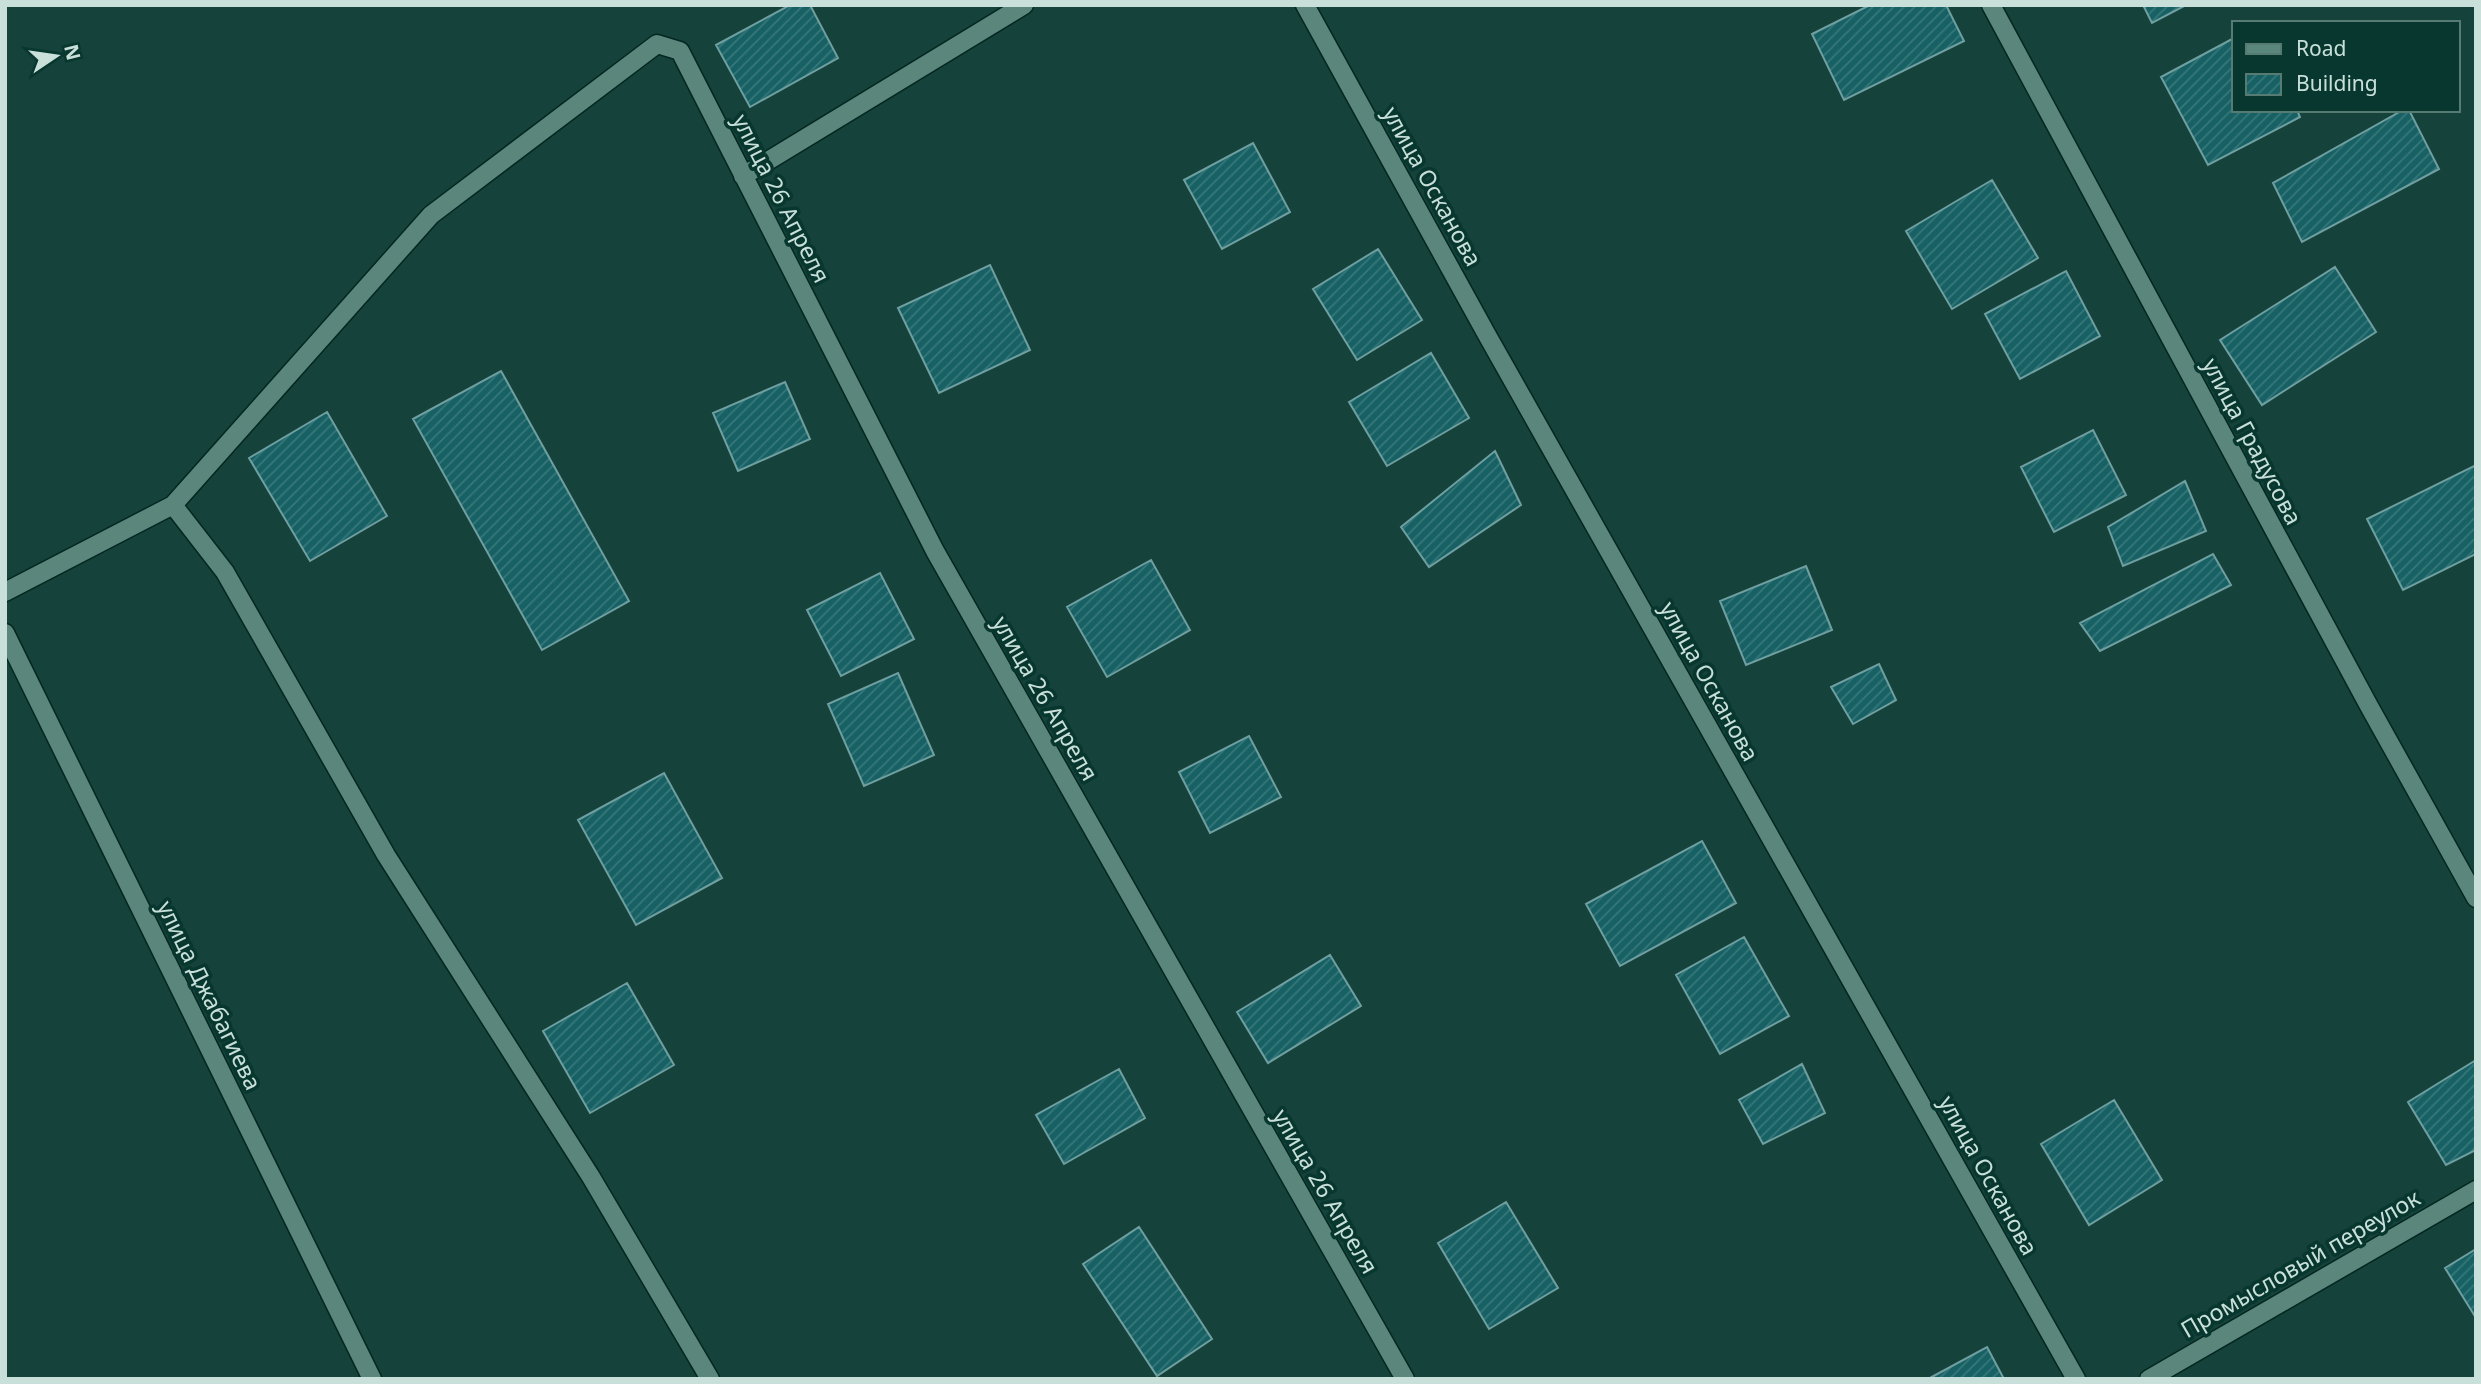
<svg xmlns="http://www.w3.org/2000/svg" width="2481" height="1384" viewBox="0 0 2481 1384" font-family="'Noto Sans',sans-serif">
<style>
.building{fill:url(#building-hatch);stroke:#6f9fa0;stroke-width:2}
.lines{fill:none;stroke-linecap:round;stroke-linejoin:round}
.street-casing{stroke:#042721;stroke-width:21}
.secondary-casing{stroke:#042721;stroke-width:21}
.street{stroke:#5a867c;stroke-width:18}
.secondary{stroke:#5a867c;stroke-width:18}
.labels{text-anchor:middle;dominant-baseline:central;stroke-width:7;stroke-linejoin:round;paint-order:stroke}
.street-label{font-size:23px;fill:#c9e0da;stroke:#07372f}
</style>
<defs>
<pattern id="building-hatch" width="6" height="6" patternUnits="userSpaceOnUse" patternTransform="scale(1.75)"><rect width="6" height="6" fill="#176164"/><path d="M-1 1l2-2M0 6l6-6M5 7l2-2" fill="none" stroke="#37777a"/></pattern>
</defs>
<rect width="100%" height="100%" fill="#15423a"/>
<path class="building" d="M790 5H810L838 58 750 107 716 45Z
M1870 5H1946L1964 41 1844 100 1812 34Z
M2143 5H2186L2152 23Z
M2234 38V110H2297L2300 117 2208 165 2161 77Z
M2403 110H2409L2439 169 2302 242 2273 183Z
M1253 143 1290 212 1222 249 1184 180Z
M1992 180 2038 258 1952 309 1906 231Z
M1378 249 1422 320 1357 360 1313 289Z
M990 265 1030 350 939 393 898 308Z
M2335 267 2376 332 2262 405 2220 340Z
M2066 271 2100 336 2020 379 1985 314Z
M1431 353 1469 418 1387 466 1349 402Z
M501 371 629 601 542 650 413 419Z
M785 382 810 439 738 471 713 413Z
M327 412 387 516 310 561 249 458Z
M2093 430 2126 495 2054 532 2021 467Z
M1495 451 1521 505 1429 567 1401 527Z
M2476 465V554L2403 590 2367 519Z
M2185 481 2206 531 2123 566 2108 527Z
M2213 554 2231 585 2100 651 2080 623Z
M1151 560 1190 630 1107 677 1067 607Z
M1806 566 1832 630 1746 665 1720 601Z
M880 573 914 639 841 676 807 610Z
M1879 664 1896 700 1853 724 1831 687Z
M898 673 934 755 864 786 828 704Z
M1249 736 1281 797 1210 833 1179 772Z
M664 773 722 878 636 925 578 820Z
M1702 841 1736 903 1620 966 1586 904Z
M1744 937 1789 1016 1720 1054 1676 975Z
M1330 955 1361 1006 1268 1063 1237 1012Z
M627 983 674 1065 590 1113 543 1031Z
M2476 1060V1150L2446 1165 2408 1102Z
M1802 1064 1825 1113 1763 1144 1739 1100Z
M1119 1069 1145 1118 1064 1164 1036 1115Z
M2114 1100 2162 1180 2089 1225 2041 1144Z
M1506 1202 1558 1288 1489 1329 1438 1243Z
M1139 1227 1212 1339 1157 1376 1083 1264Z
M2476 1249V1318L2445 1268Z
M1987 1347 2004 1379H1928Z"/>
<g class="lines">
<defs>
<path id="street" d="M1305 5 1487 335 2076 1379
M1991 5 2369 706 2476 898
M743 176 1024 5
M173 505 225 572 386 855 591 1177 710 1379
M5 592 173 505 431 215 657 44 680 51 935 551 1405 1379
M2149 1379 2476 1190"/>
<path id="secondary" d="M5 633 372 1379"/>
</defs>
<use href="#street" class="street-casing"/>
<use href="#secondary" class="secondary-casing"/>
<use href="#street" class="street"/>
<use href="#secondary" class="secondary"/>
</g>
<g class="labels">
<g class="street-label">
<text transform="translate(1433 186) rotate(61)">улица Осканова</text>
<text transform="translate(782 198) rotate(63)">улица 26 Апреля</text>
<text transform="translate(2253 441) rotate(62)">улица Градусова</text>
<text transform="translate(1710 681) rotate(61)">улица Осканова</text>
<text transform="translate(1046 698) rotate(60)">улица 26 Апреля</text>
<text transform="translate(210 995) rotate(64)">улица Джабагиева</text>
<text transform="translate(1989 1175) rotate(61)">улица Осканова</text>
<text transform="translate(1326 1191) rotate(60)">улица 26 Апреля</text>
<text transform="translate(2300 1263) rotate(-30)">Промысловый переулок</text>
</g>
</g>
<rect width="2481" height="1384" fill="none" stroke="#c9e0da" stroke-width="14"/>
<rect x="2232" y="21" width="228" height="91" fill="#07372f" stroke="#557b73" stroke-width="2"/>
<rect x="2246" y="44" width="35" height="10" fill="#5a867c" stroke="#557b73" stroke-width="2"/>
<text x="2296" y="56" font-size="21" fill="#c9e0da">Road</text>
<rect x="2246" y="74" width="35" height="21" fill="url(#building-hatch)" stroke="#557b73" stroke-width="2"/>
<text x="2296" y="91" font-size="21" fill="#c9e0da">Building</text>
<g transform="translate(56 56) rotate(77)" stroke="#07372f" stroke-width="5" paint-order="stroke">
<path d="M0-5L12 26L0 18L-12 26Z" fill="#c9e0da"/>
<text y="-10" font-size="19" font-weight="bold" text-anchor="middle" fill="#c9e0da">N</text>
</g>
</svg>
